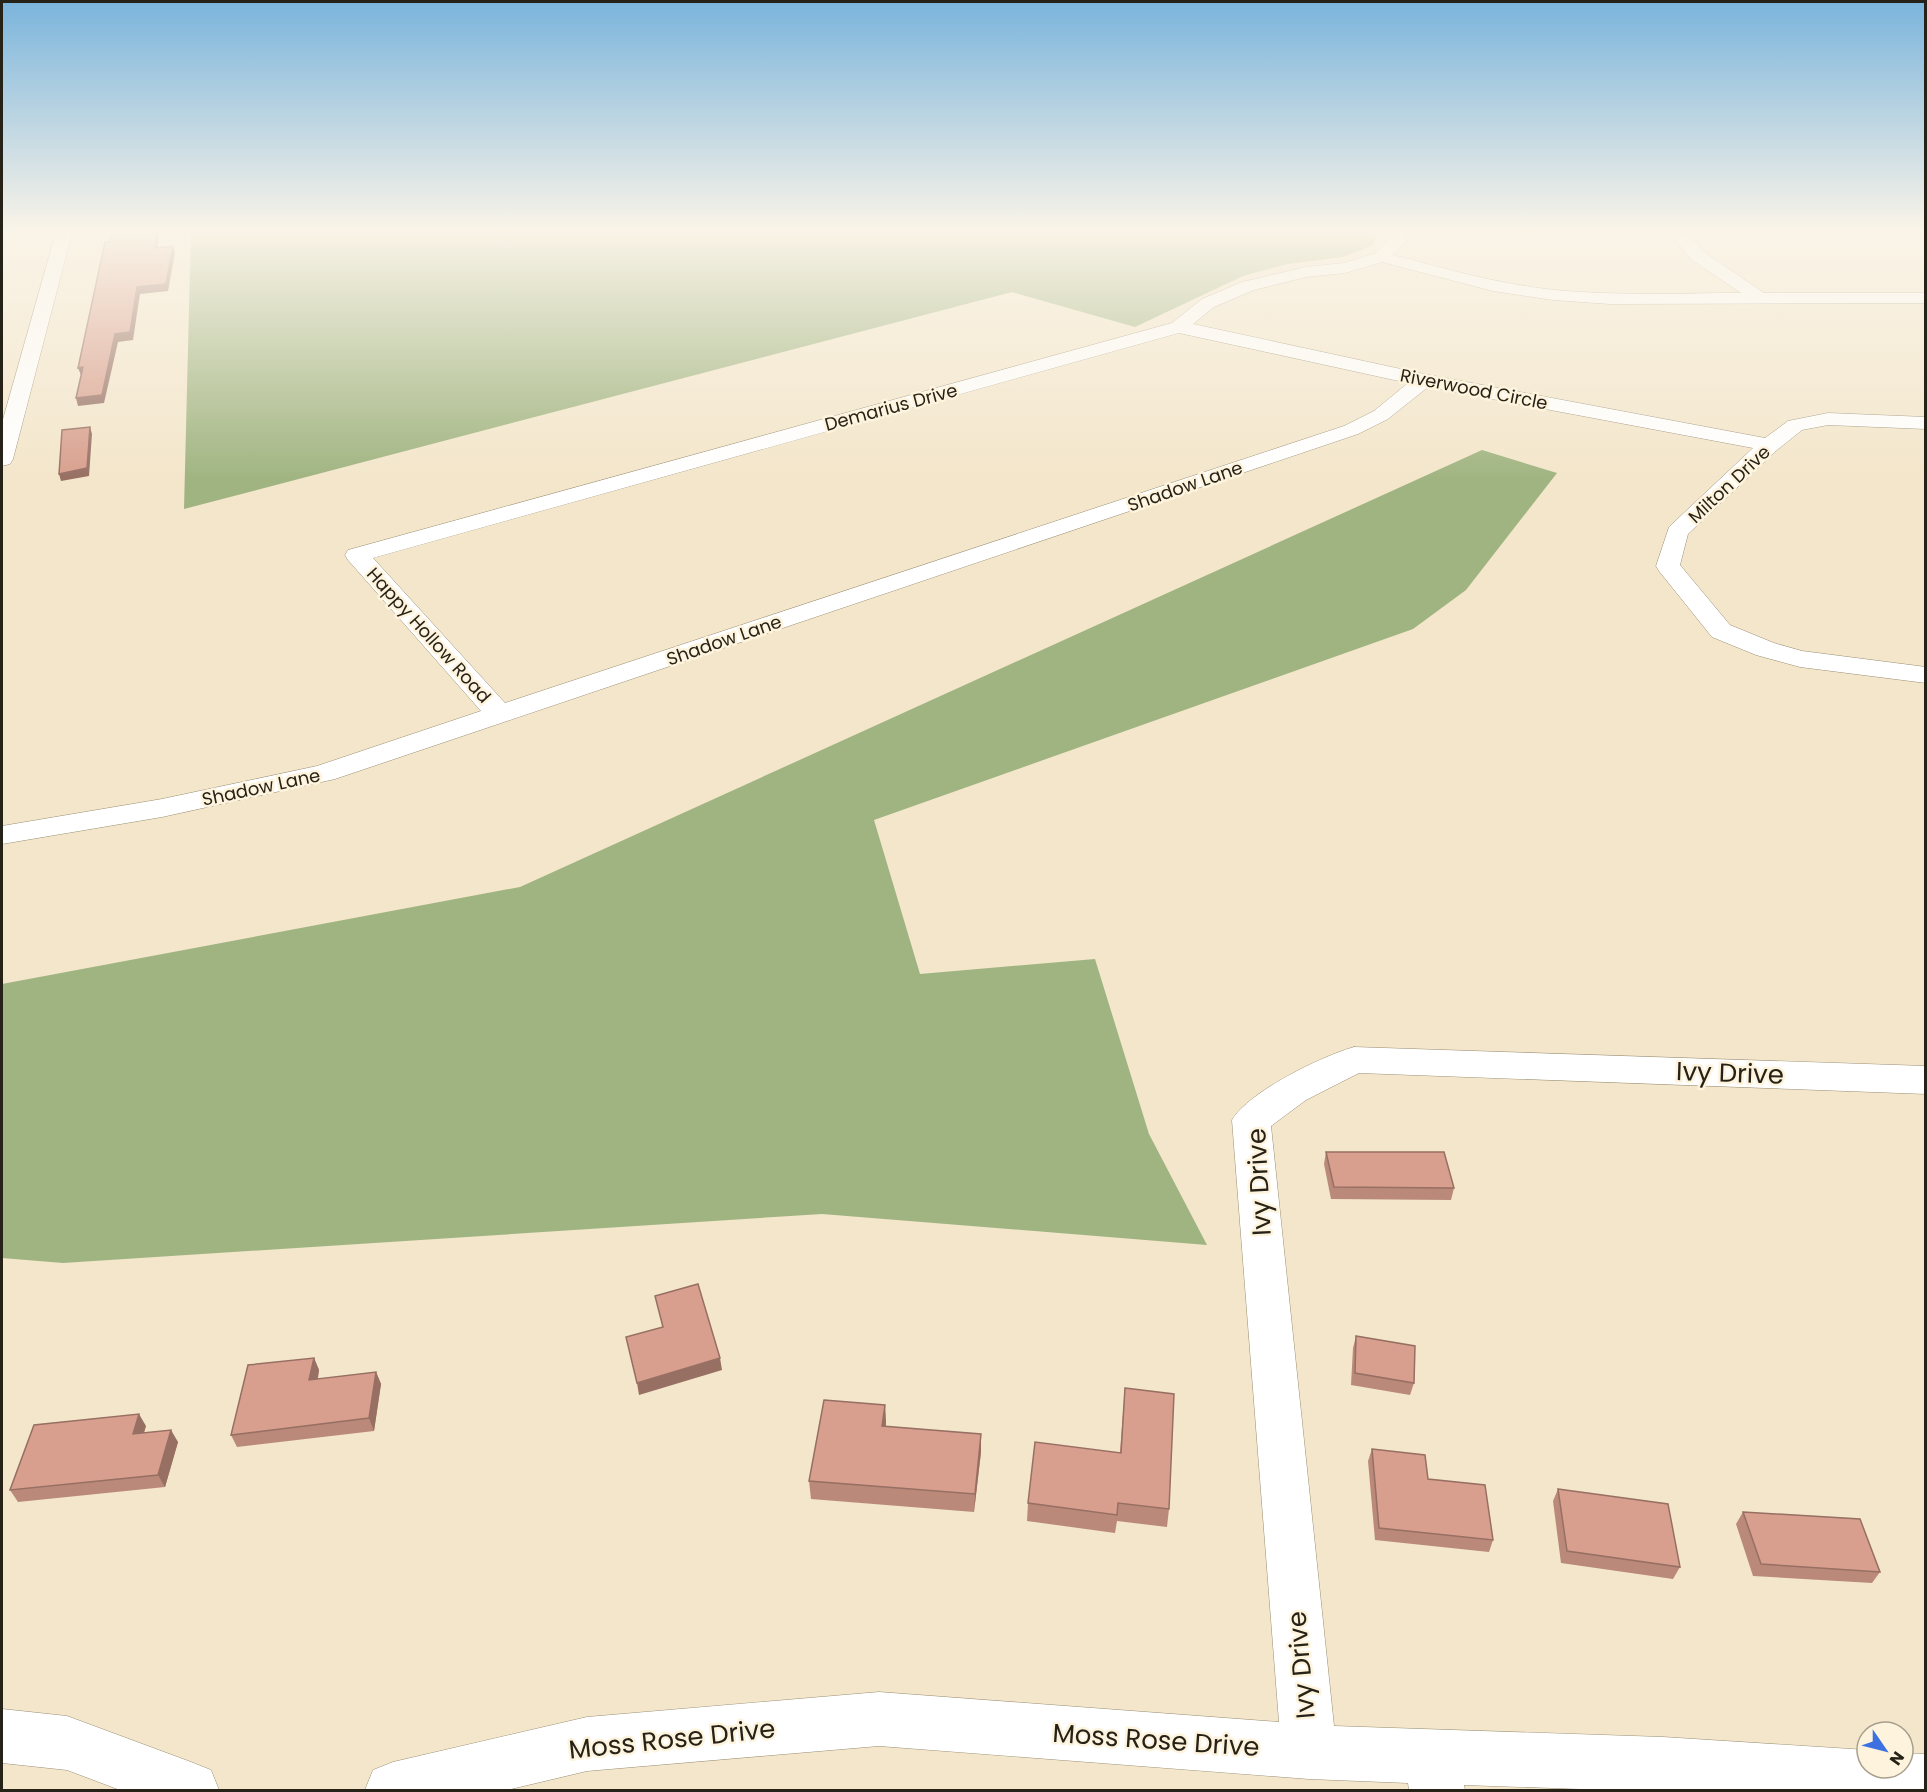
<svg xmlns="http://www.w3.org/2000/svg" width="1927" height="1792" viewBox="0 0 1927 1792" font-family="Poppins,sans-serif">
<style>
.forest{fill:#a0b481}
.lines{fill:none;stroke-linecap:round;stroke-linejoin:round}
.minor-casing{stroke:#9a8f75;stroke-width:1}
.minor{fill:#fff;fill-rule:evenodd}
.wall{fill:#ba897a}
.shaded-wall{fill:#976f63}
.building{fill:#d89f8e;stroke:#976f63;stroke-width:1.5}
.labels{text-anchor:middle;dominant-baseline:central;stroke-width:5;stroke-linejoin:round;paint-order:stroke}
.far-street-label{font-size:18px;fill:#272218;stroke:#fef4dd}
.near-street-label{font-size:26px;fill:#272218;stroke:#fef4dd}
</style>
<rect width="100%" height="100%" fill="#f3e6cb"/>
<path class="forest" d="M191 229H1377L1374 245 1343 257 1288 264 1243 276 1135 327 1012 292 184 509Z
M1482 450 1557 473 1466 590 1413 629 874 820 920 974 1095 959 1149 1134 1207 1245 822 1214 63 1263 2 1258V984L520 887Z"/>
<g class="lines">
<defs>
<path id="minor" d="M57 229H73L13 459 10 464 2 466V423Z
M1386 229H1402L1408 238 1393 255C1446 269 1499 284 1554 290 1616 296 1679 293 1741 293L1692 260 1666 229H1683L1704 252 1764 293H1926V303L1610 304 1553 300 1493 291 1382 262 1345 273 1306 277 1254 290 1214 307 1193 324 1424 374 1765 438 1788 421 1828 413 1926 417V429L1828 425 1802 430 1777 450 1688 534 1680 565 1730 625 1774 643 1802 651 1926 667V683L1800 667 1756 655 1712 637 1659 571 1656 566 1669 527 1753 448 1428 387 1388 419 1358 434 335 779 162 817 2 844V826L162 799 317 766 481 711 348 560 345 555 348 550 1172 323 1202 299 1242 282 1306 267 1344 263 1376 253 1391 237ZM1179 333 1408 383 1374 411 1344 426 505 703 373 558Z
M1914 229H1926V237Z
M1354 1047 1926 1066V1094L1359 1073 1306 1100 1271 1126 1334 1726 1663 1737 1867 1750V1768H1903V1753L1926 1754V1790H1609L1464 1785 1465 1790H1409L1408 1783 1309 1779 879 1746 587 1771 507 1790H365L373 1770 393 1762 587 1717 879 1692 1279 1722 1232 1120C1248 1092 1322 1056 1354 1047Z
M2 1709 67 1716 191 1762 211 1770 219 1790H120L67 1770 2 1763Z"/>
</defs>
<use href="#minor" class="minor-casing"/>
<use href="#minor" class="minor"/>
</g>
<path class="wall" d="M1326 1152 1454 1188 1451 1200 1331 1199 1324 1164Z
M1356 1336 1414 1383 1410 1395 1351 1385 1353 1348Z
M314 1358 319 1370 318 1379 376 1372 381 1384 374 1431 237 1447 231 1435Z
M1125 1388 1169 1509 1167 1527 1117 1521 1115 1533 1027 1521 1028 1503 1120 1452Z
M885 1405 886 1427 981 1434V1452L974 1512 811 1499 809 1481Z
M146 1426 144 1432 178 1442 165 1487 18 1502 10 1490Z
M1372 1449 1428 1479 1493 1540 1489 1552 1375 1540 1368 1461Z
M1558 1489 1680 1567 1673 1579 1561 1563 1553 1501Z
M1743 1512 1880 1572 1872 1583 1753 1576 1736 1524Z"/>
<path class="shaded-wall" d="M156 229H159L157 255 155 248Z
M173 246 175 253 168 291 140 294 133 340 118 342 104 403 78 406 76 398 115 334 137 287Z
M83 367 81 375 78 368Z
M90 427 92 434 89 476 61 481 59 474Z
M314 1358 319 1370 315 1392 309 1380Z
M720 1358 722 1370 639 1395 637 1383Z
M376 1372 381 1384 374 1431 369 1418Z
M885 1405 886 1423 883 1445 882 1426Z
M139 1414 146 1426 140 1446 133 1434Z
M171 1430 178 1442 165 1487 158 1475Z
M981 1434V1452L974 1512 975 1494Z"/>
<path class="building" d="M113 229H156L155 248 173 246 166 284 137 287 130 332 115 334 102 395 76 398 83 367 78 368 105 242 110 241Z
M90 427 87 468 59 474 62 430Z
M1326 1152H1444L1454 1188 1334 1187Z
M698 1284 720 1358 637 1383 626 1337 663 1327 655 1296Z
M1356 1336 1415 1346 1414 1383 1355 1373Z
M314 1358 309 1380 376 1372 369 1418 231 1435 248 1365Z
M1125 1388 1174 1394 1169 1509 1118 1503 1117 1515 1028 1503 1035 1442 1121 1453Z
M824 1400 885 1405 882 1426 981 1434 975 1494 809 1481Z
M139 1414 133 1434 171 1430 158 1475 10 1490 34 1425Z
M1372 1449 1425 1455 1428 1479 1485 1485 1493 1540 1379 1528Z
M1558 1489 1668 1504 1680 1567 1567 1551Z
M1743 1512 1860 1519 1880 1572 1761 1564Z"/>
<linearGradient id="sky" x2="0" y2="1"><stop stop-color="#7ab4dc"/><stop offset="0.48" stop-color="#faf4e8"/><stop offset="1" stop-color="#faf4e8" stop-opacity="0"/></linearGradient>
<rect width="1927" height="480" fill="url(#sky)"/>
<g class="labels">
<g class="far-street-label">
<text transform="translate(1474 389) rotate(11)">Riverwood Circle</text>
<text transform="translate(891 407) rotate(-15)">Demarius Drive</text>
<text transform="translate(1729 484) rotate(-43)">Milton Drive</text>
<text transform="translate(1185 486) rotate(-19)">Shadow Lane</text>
<text transform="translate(429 635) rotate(48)">Happy Hollow Road</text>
<text transform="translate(724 640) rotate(-19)">Shadow Lane</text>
<text transform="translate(261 787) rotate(-12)">Shadow Lane</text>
</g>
<g class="near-street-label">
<text transform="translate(1730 1073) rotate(2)">Ivy Drive</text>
<text transform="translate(1259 1182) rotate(-93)">Ivy Drive</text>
<text transform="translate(1301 1665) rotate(-95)">Ivy Drive</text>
<text transform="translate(672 1739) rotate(-6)">Moss Rose Drive</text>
<text transform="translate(1156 1740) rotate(4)">Moss Rose Drive</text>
</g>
</g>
<rect width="1927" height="1792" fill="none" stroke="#272218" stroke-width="6"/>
<g transform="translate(1885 1750) rotate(125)"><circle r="28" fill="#fef4dd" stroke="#a8a08e" stroke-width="1.5"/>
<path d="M0-4.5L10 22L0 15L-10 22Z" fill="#3d71e1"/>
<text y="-9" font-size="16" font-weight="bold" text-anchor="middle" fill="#272218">N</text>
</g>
</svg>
